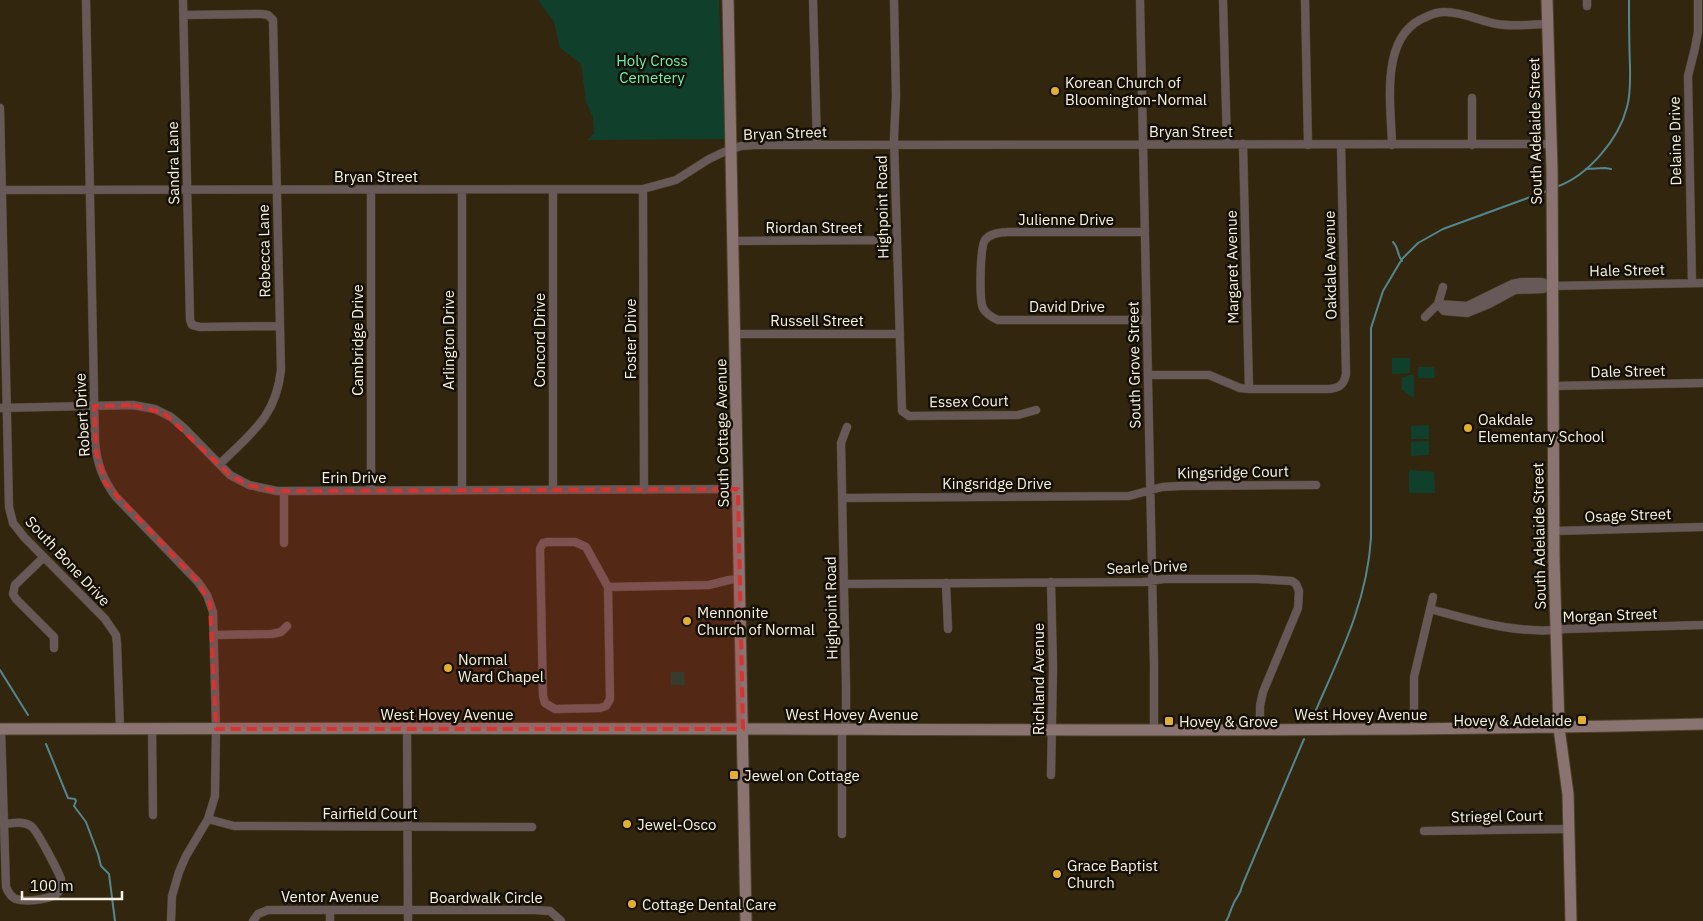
<svg xmlns="http://www.w3.org/2000/svg" width="1703" height="921" viewBox="0 0 1703 921" font-family="'IBM Plex Sans',sans-serif">
<style>
.green{fill:#10402b}
.lines{fill:none;stroke-linecap:round;stroke-linejoin:round}
.stream{stroke:#53868f;stroke-width:2}
.street-casing{stroke:#4e432c;stroke-width:9}
.secondary-casing{stroke:#4e432c;stroke-width:13}
.street{stroke:#675957;stroke-width:8}
.secondary{stroke:#8a7471;stroke-width:11}
.marked{fill:#d83231;fill-opacity:0.2;stroke:#d83231;stroke-width:4;stroke-dasharray:10 6;stroke-linejoin:round}
.poi-dot{fill:#e2af34;stroke:#151006;stroke-width:2}
.labels{text-anchor:middle;dominant-baseline:central;stroke-width:5;stroke-linejoin:round;paint-order:stroke}
.park-label{font-size:15px;fill:#6bf5b4;stroke:#151006}
.poi-label{font-size:15px;fill:#faf2e4;stroke:#151006;text-anchor:start}
.street-label{font-size:15px;fill:#faf2e4;stroke:#151006}
</style>
<rect width="100%" height="100%" fill="#32260e"/>
<path class="green" d="M538 0H719L725 139 587 140 594 134 593 118 586 102 581 64 560 48 554 22Z
M1392 358H1410V373L1392 374Z
M1418 367H1434L1435 378H1418Z
M1410 375H1414V397H1412L1402 390V378Z
M1429 425V439H1411V426Z
M1429 441V455L1411 456V442Z
M1409 470 1434 472 1435 493H1409Z
M671 672H684L685 685H671Z"/>
<g class="lines">
<path class="stream" d="M1586 169 1605 168 1611 169
M1556 187C1588 176 1619 139 1627 107 1631 93 1630 79 1630 65 1629 43 1629 22 1629 0
M1393 242C1399 248 1397 255 1402 261
M0 670 28 715
M1312 719C1338 659 1367 604 1371 538V328L1383 291 1402 259 1418 243 1443 229 1547 191
M46 744 68 798 75 799 76 801 74 806 86 822 98 854 101 866 109 874 115 921
M1226 921C1230 916 1230 910 1233 905 1236 896 1240 897 1242 886L1304 739"/>
<defs>
<path id="street" d="M86 0 95 442C97 464 103 480 116 497L198 582 207 595 213 612 216 729 215 796 208 819 186 856 179 872 172 896 171 921
M183 0 190 320 192 325 200 327 279 326
M813 0 817 145
M894 0 896 96 894 138 902 411 909 416 1018 415 1036 410
M1140 0 1154 665V729
M1223 0 1227 144
M1305 0 1308 145
M1587 0V6
M184 15 262 14 268 15 273 20 281 370C276 417 251 433 220 464
M1472 98V145
M0 108 9 507 13 523 24 537 105 619 116 635 117 644 120 729
M1243 144 1249 389
M1392 145C1391 104 1379 35 1426 17 1432 14 1439 12 1445 12 1463 12 1480 21 1497 24 1513 27 1531 24 1547 24
M643 189 644 490
M0 190 643 189 676 180 709 159 724 152 741 146 755 145 1551 144
M371 190V490
M462 190V490
M553 190V490
M1145 232H1007C999 233 991 233 985 240 980 247 979 300 983 308 986 314 991 317 998 320H1147
M733 241 896 240
M1522 282H1542L1552 286 1543 289 1515 290 1489 304 1467 313 1444 311 1438 304 1467 306 1512 284Z
M1692 283 1688 76 1695 48 1698 32V0
M1552 286 1703 283
M1425 317 1438 304 1443 287
M735 334H899
M1148 375H1209L1240 388 1249 389H1329C1339 388 1344 385 1346 374L1341 145
M1553 386 1703 383
M0 408 133 405 155 409 171 417 183 427 230 475 249 485 277 491 738 489
M284 491V543
M842 498 1129 496 1162 487 1179 486 1316 485
M1554 531 1703 527
M547 542H575L586 547 608 587 610 699 606 706 600 708 555 709 545 703 543 696 540 549 543 543Z
M44 557 15 585 13 594 16 599 54 637V648
M1051 582 1053 667 1051 775
M946 583 948 629
M844 584 1143 582 1164 579H1257L1292 581 1296 584 1299 591 1298 608 1263 692 1260 706V729
M608 587 709 585 729 580 740 579
M1430 609C1475 621 1518 635 1565 629L1703 625
M214 635 272 634 281 632 287 626
M1 729 6 887C8 892 11 897 16 899 25 902 54 900 59 891 61 888 61 883 61 879 58 871 37 830 31 826 23 821 13 823 4 824
M152 729 153 815
M407 729 408 921
M1414 729V677L1433 597
M208 819 234 826 532 827
M1424 831 1569 829
M842 834V736L846 721V686L841 443 847 427
M330 910V921
M253 921 258 914 268 910H535L550 911 561 921"/>
<path id="secondary" d="M728 0 746 921
M1547 0 1552 170 1554 560 1559 728 1568 794 1571 921
M0 729C260 729 519 727 779 729 1087 730 1395 732 1703 724"/>
</defs>
<use href="#street" class="street-casing"/>
<use href="#secondary" class="secondary-casing"/>
<use href="#street" class="street"/>
<use href="#secondary" class="secondary"/>
</g>
<path class="marked" d="M133 405 164 413 230 475 249 485 277 491 738 489 743 729H216L210 604 198 582 105 483 96 452 94 406Z"/>
<g class="poi-dot">
<circle cx="1055" cy="91" r="5"/>
<circle cx="1468" cy="428" r="5"/>
<circle cx="687" cy="621" r="5"/>
<circle cx="448" cy="668" r="5"/>
<rect x="1577" y="715" width="10" height="10" rx="2.5"/>
<rect x="1164" y="716" width="10" height="10" rx="2.5"/>
<rect x="729" y="770" width="10" height="10" rx="2.5"/>
<circle cx="627" cy="824" r="5"/>
<circle cx="1057" cy="874" r="5"/>
<circle cx="632" cy="904" r="5"/>
</g>
<g class="labels">
<g class="park-label">
<text x="652" y="60">Holy Cross<tspan x="652" dy="17">Cemetery</tspan></text>
</g>
<g class="poi-label">
<text x="1065" y="82">Korean Church of<tspan x="1065" dy="17">Bloomington-Normal</tspan></text>
<text x="1478" y="419">Oakdale<tspan x="1478" dy="17">Elementary School</tspan></text>
<text x="697" y="612">Mennonite<tspan x="697" dy="17">Church of Normal</tspan></text>
<text x="458" y="659">Normal<tspan x="458" dy="17">Ward Chapel</tspan></text>
<text x="1572" y="720" text-anchor="end">Hovey &amp; Adelaide</text>
<text x="1179" y="721">Hovey &amp; Grove</text>
<text x="744" y="775">Jewel on Cottage</text>
<text x="637" y="824">Jewel-Osco</text>
<text x="1067" y="865">Grace Baptist<tspan x="1067" dy="17">Church</tspan></text>
<text x="642" y="904">Cottage Dental Care</text>
</g>
<g class="street-label">
<text x="1191" y="131">Bryan Street</text>
<text transform="translate(1535 131) rotate(-91)">South Adelaide Street</text>
<text transform="translate(785 133) rotate(-2)">Bryan Street</text>
<text transform="translate(1675 141) rotate(-91)">Delaine Drive</text>
<text transform="translate(173 163) rotate(-91)">Sandra Lane</text>
<text x="376" y="176">Bryan Street</text>
<text transform="translate(882 207) rotate(-91)">Highpoint Road</text>
<text x="1066" y="219">Julienne Drive</text>
<text x="814" y="227">Riordan Street</text>
<text transform="translate(264 251) rotate(-91)">Rebecca Lane</text>
<text transform="translate(1330 265) rotate(-91)">Oakdale Avenue</text>
<text transform="translate(1232 267) rotate(-91)">Margaret Avenue</text>
<text transform="translate(1627 270) rotate(-1)">Hale Street</text>
<text x="1067" y="306">David Drive</text>
<text x="817" y="320">Russell Street</text>
<text transform="translate(630 339) rotate(-90)">Foster Drive</text>
<text transform="translate(357 340) rotate(-90)">Cambridge Drive</text>
<text transform="translate(448 340) rotate(-90)">Arlington Drive</text>
<text transform="translate(539 340) rotate(-90)">Concord Drive</text>
<text transform="translate(1134 365) rotate(-91)">South Grove Street</text>
<text transform="translate(1628 371) rotate(-1)">Dale Street</text>
<text transform="translate(969 401) rotate(-1)">Essex Court</text>
<text transform="translate(82 415) rotate(-93)">Robert Drive</text>
<text transform="translate(722 433) rotate(-91)">South Cottage Avenue</text>
<text transform="translate(1233 472) rotate(-1)">Kingsridge Court</text>
<text x="354" y="477">Erin Drive</text>
<text x="997" y="483">Kingsridge Drive</text>
<text transform="translate(1628 515) rotate(-2)">Osage Street</text>
<text transform="translate(1539 536) rotate(-91)">South Adelaide Street</text>
<text transform="translate(68 561) rotate(47)">South Bone Drive</text>
<text transform="translate(1147 567) rotate(-2)">Searle Drive</text>
<text transform="translate(831 608) rotate(-91)">Highpoint Road</text>
<text transform="translate(1610 615) rotate(-2)">Morgan Street</text>
<text transform="translate(1038 679) rotate(-90)">Richland Avenue</text>
<text x="447" y="714">West Hovey Avenue</text>
<text x="852" y="714">West Hovey Avenue</text>
<text x="1361" y="714">West Hovey Avenue</text>
<text x="370" y="813">Fairfield Court</text>
<text transform="translate(1497 816) rotate(-1)">Striegel Court</text>
<text x="330" y="896">Ventor Avenue</text>
<text x="486" y="897">Boardwalk Circle</text>
</g>
</g>
<path d="M22 891v8h100v-8" fill="none" stroke="#faf2e4" stroke-width="2.5"/>
<text x="30" y="891" font-size="15" fill="#faf2e4" stroke="#151006" stroke-width="4" paint-order="stroke">100 m</text>
</svg>
